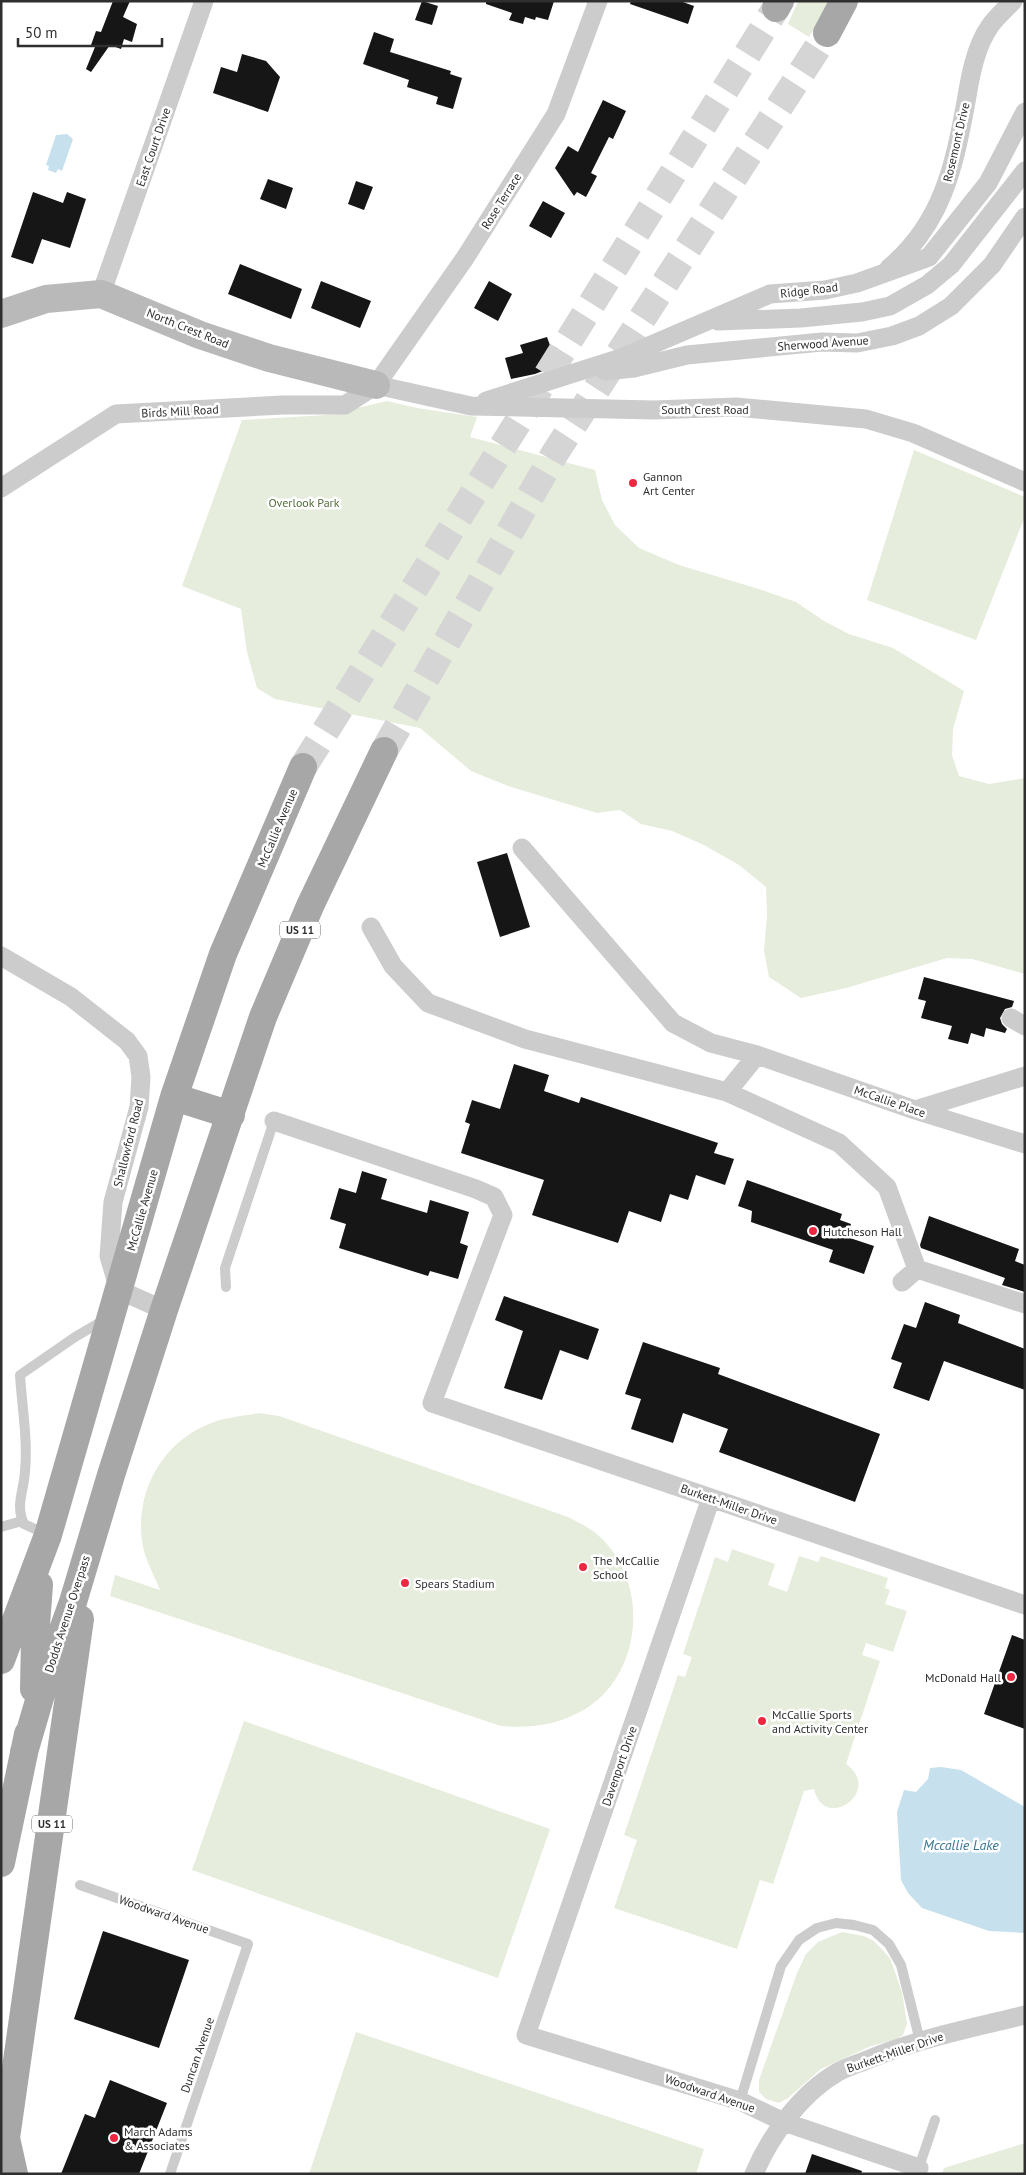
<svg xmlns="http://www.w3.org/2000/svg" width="1026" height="2175" viewBox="0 0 1026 2175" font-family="'PT Sans',sans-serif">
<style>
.green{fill:#e6eddc}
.water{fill:#c7e0ee}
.building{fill:#161616}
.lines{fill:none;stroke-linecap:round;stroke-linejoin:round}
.primary-tunnel{stroke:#d5d5d5;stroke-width:28;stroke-dasharray:28 14;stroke-linecap:butt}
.lane{stroke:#ccc;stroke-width:10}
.street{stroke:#ccc;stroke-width:19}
.secondary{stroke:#b9b9b9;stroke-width:28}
.primary{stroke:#a7a7a7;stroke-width:28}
.poi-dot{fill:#ee2841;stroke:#fff;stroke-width:2}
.labels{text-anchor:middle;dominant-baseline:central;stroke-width:5;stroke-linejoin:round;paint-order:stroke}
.shield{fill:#fff;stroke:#6d6d6d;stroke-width:1}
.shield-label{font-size:11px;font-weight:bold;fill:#2f2f2f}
.street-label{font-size:12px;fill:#2f2f2f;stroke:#fff}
.poi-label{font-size:12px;fill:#2f2f2f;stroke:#fff;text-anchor:start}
.park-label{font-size:12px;fill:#546d3a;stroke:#fff}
.water-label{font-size:14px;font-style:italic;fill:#387695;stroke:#fff}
</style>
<rect width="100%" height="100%" fill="#fff"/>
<path class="green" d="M798 1H832L809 37 788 24Z
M387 401 417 408 477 417 470 437 595 470 602 500 615 525 639 548 679 565 762 590 796 602 824 621 849 634 893 648 964 691 953 729 952 755 959 776 989 784 1025 778V974L972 959 947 958 846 988 801 998 769 977 764 951 767 915 766 887 739 865 704 845 672 831 641 824 620 810 597 813 508 786 471 771 420 728 275 699 257 688 247 652 241 609 182 586 242 420 327 415Z
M914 450 1025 497V516L976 640 867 600Z
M259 1413 279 1416 568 1517C579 1523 591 1528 600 1537 652 1585 642 1681 578 1713 553 1726 528 1728 501 1726L110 1596 115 1575 160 1590C155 1577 148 1565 144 1551 131 1497 161 1440 214 1422 228 1417 244 1416 259 1413Z
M732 1549 775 1564 768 1585 787 1592 799 1556 818 1562 821 1556 888 1578 885 1588 890 1590 885 1604 907 1611 893 1652 866 1643 862 1655 880 1661 846 1764C884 1791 824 1833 814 1789L804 1791 773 1884 760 1880 737 1949 614 1908 637 1840 624 1835 678 1675 685 1677 692 1657 683 1654 715 1557 728 1562Z
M244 1721 550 1829 498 1978 192 1870Z
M842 1932 864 1936 874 1941 890 1958 902 1992 907 2024 903 2035 895 2040 871 2046 821 2069 788 2098 779 2103 766 2099 759 2092V2080L797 1973 806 1954 818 1942Z
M356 2032 704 2149 696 2174H309Z
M1025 2143V2174H942L944 2168Z"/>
<path class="water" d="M67 134 73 139 62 171 58 169 56 173 48 170 49 166 46 165 56 135Z
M941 1767 961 1770 1025 1807V1933L989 1931 922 1908 908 1893 901 1880 897 1812 904 1790 916 1792 928 1779 930 1768Z"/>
<path class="building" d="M113 1H130L123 17 137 24 132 42 124 39 121 49 110 45 91 72 86 69 95 47 91 45 96 31 101 32Z
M422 1 438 6 432 25 415 20Z
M486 1H554L548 20 536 17 535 20 525 17 523 24 509 20 512 13 486 4Z
M631 1H680L694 6 688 24 630 4Z
M374 32 394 39 390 52 451 71 450 74 462 78 453 109 436 104 438 97 407 87 409 80 363 64Z
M242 54 266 61 280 77 268 112 213 93 221 67 237 72Z
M603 100 626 111 613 139 609 137 591 173 597 176 586 197 577 192 574 196 555 168 568 146 578 152Z
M268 179 293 188 286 209 260 199Z
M356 181 373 187 364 210 348 204Z
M33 192 63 203 67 192 86 199 70 248 42 239 33 264 11 257Z
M543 201 565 213 551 238 529 226Z
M240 264 302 289 291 319 228 294Z
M321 281 371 301 360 328 311 308Z
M489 281 512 294 498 321 474 308Z
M547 337 551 348 556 347 561 364 535 374 511 379 505 358 523 353 520 345Z
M507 853 530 927 500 937 477 862Z
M924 977 1014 1001 1012 1007 1005 1009 1000 1018 1002 1024 1007 1029 1005 1033 986 1028 984 1037 971 1033 968 1044 948 1039 952 1026 921 1018 926 1001 918 999Z
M514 1064 549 1075 544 1091 579 1103 581 1097 718 1143 714 1153 734 1159 725 1185 696 1175 688 1200 670 1194 661 1222 629 1211 618 1243 532 1215 544 1180 461 1153 470 1124 465 1122 472 1100 500 1109Z
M362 1171 387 1179 381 1199 427 1213 430 1200 469 1212 460 1243 468 1246 458 1279 430 1271 428 1276 339 1248 346 1224 330 1219 339 1188 356 1193Z
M747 1180 842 1214 840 1220 851 1224 847 1237 874 1246 864 1274 829 1262 833 1250 751 1222 752 1211 738 1206Z
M929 1216 1019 1249 1015 1261 1025 1265V1292L1002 1285 1005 1278 921 1248 920 1245Z
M504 1296 599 1329 588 1360 560 1350 542 1400 504 1388 523 1331 495 1320Z
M925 1302 960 1315 958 1323 1025 1349V1390L944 1361 929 1401 893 1388 902 1363 891 1359 904 1324 916 1328Z
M643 1342 720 1368 718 1374 880 1434 855 1502 719 1452 728 1429 683 1413 673 1443 631 1429 641 1399 625 1394Z
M1012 1635 1025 1640V1729L984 1714Z
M103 1931 189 1960 159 2048 74 2019Z
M110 2080 167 2103 139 2174H61L85 2114 95 2118Z
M812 2154 862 2171 861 2174H805Z"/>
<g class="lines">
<path class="primary-tunnel" d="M384 751 555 453 827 33
M303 767 776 8"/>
<path class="lane" d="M226 1287 225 1268 274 1121
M1 1527 22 1521
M48 1535 24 1524C15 1505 24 1491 25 1471 28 1440 22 1407 20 1375L75 1337 104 1320
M80 1885 248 1944 170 2174
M740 2101 781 1966 799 1940 817 1928 836 1923 854 1925 873 1930 889 1944 901 1965 920 2041
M918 2170 935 2120"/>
<path class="street" d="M889 268C942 224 954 167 966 102 970 78 975 47 990 26 996 17 1006 9 1013 1
M101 294 204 1
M718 321 801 318 862 312 890 306 927 285 951 265 1025 171
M605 371 634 368 687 355 822 342 857 343 892 336 919 326 951 306 992 265 1025 217
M376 385 471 406 654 410 736 407 866 419 913 433 1025 482
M486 401 621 358 770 294 825 290 857 283 929 257 988 183 1025 112
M1 488 116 414 283 405H345L376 385 465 258 556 114 598 1
M522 848 673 1023 711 1043 757 1055 915 1110 1025 1144
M371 927 393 966 428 1003 525 1039 727 1092 839 1143 887 1187 917 1269
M1 956 71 997 127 1041 138 1056 141 1077 139 1107 113 1202 109 1256 119 1290 164 1310
M1011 1018 1025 1026
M727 1092 757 1055
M915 1110 1025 1076
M274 1121 476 1189 494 1197 503 1215 432 1403 1025 1605
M902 1282 917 1269 1025 1304
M711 1498 526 2035 740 2101 784 2122 919 2168
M754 2174C770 2136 801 2093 838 2072 847 2067 857 2064 867 2060 917 2039 971 2028 1025 2015"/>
<path class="secondary" d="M1 314 46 299 101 294 200 335 269 358 376 385"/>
<path class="primary" d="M776 8 780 1
M827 33 844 1
M174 1097 231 1115
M1 1660 48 1535 174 1097 223 954 303 767
M34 1689 35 1638 39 1585
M24 1752 46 1677 73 1602 111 1475 164 1310 263 1017 310 906 384 751
M1 1863 28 1734
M14 2174 6 2138 80 1619"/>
</g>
<g class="poi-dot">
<circle cx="633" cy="483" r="5"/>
<circle cx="813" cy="1231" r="5"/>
<circle cx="583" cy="1567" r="5"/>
<circle cx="405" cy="1583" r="5"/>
<circle cx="1011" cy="1677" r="5"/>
<circle cx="762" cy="1721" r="5"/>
<circle cx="114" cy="2138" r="5"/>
</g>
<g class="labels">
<g class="shield">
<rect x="280" y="921.5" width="40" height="17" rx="4"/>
<rect x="32" y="1815.5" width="40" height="17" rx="4"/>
</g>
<g class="shield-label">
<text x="300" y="930">US 11</text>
<text x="52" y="1824">US 11</text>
</g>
<g class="street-label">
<text transform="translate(956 142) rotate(-77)">Rosemont Drive</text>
<text transform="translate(153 147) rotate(-71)">East Court Drive</text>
<text transform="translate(501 201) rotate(-58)">Rose Terrace</text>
<text transform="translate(809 290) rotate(-7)">Ridge Road</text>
<text transform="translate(188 328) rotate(22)">North Crest Road</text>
<text transform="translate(823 343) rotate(-4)">Sherwood Avenue</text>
<text x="705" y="409">South Crest Road</text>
<text transform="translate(180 411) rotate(-3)">Birds Mill Road</text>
<text transform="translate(277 828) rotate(-67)">McCallie Avenue</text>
<text transform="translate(890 1101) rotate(19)">McCallie Place</text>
<text transform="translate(128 1143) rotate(-76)">Shallowford Road</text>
<text transform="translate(142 1210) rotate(-74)">McCallie Avenue</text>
<text transform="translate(729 1504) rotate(19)">Burkett-Miller Drive</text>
<text transform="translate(67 1614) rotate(-72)">Dodds Avenue Overpass</text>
<text transform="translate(619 1766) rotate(-71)">Davenport Drive</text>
<text transform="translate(164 1914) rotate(19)">Woodward Avenue</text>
<text transform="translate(895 2052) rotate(-19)">Burkett-Miller Drive</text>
<text transform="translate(197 2055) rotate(-71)">Duncan Avenue</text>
<text transform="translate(710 2093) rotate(19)">Woodward Avenue</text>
</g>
<g class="poi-label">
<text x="643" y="476">Gannon<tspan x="643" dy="14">Art Center</tspan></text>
<text x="823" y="1231">Hutcheson Hall</text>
<text x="593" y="1560">The McCallie<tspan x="593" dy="14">School</tspan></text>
<text x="415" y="1583">Spears Stadium</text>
<text x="1001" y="1677" text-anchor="end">McDonald Hall</text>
<text x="772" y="1714">McCallie Sports<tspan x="772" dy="14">and Activity Center</tspan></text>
<text x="124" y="2131">March Adams<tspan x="124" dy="14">&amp; Associates</tspan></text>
</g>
<g class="park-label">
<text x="304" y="502">Overlook Park</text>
</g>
<g class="water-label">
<text x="961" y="1845">Mccallie Lake</text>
</g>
</g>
<rect width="1026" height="2175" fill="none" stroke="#2f2f2f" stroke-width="5"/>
<path d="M18 38v8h144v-8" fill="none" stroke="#2f2f2f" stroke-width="2.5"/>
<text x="25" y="38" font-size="15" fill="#2f2f2f" stroke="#ffffff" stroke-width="4" paint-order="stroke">50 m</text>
</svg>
